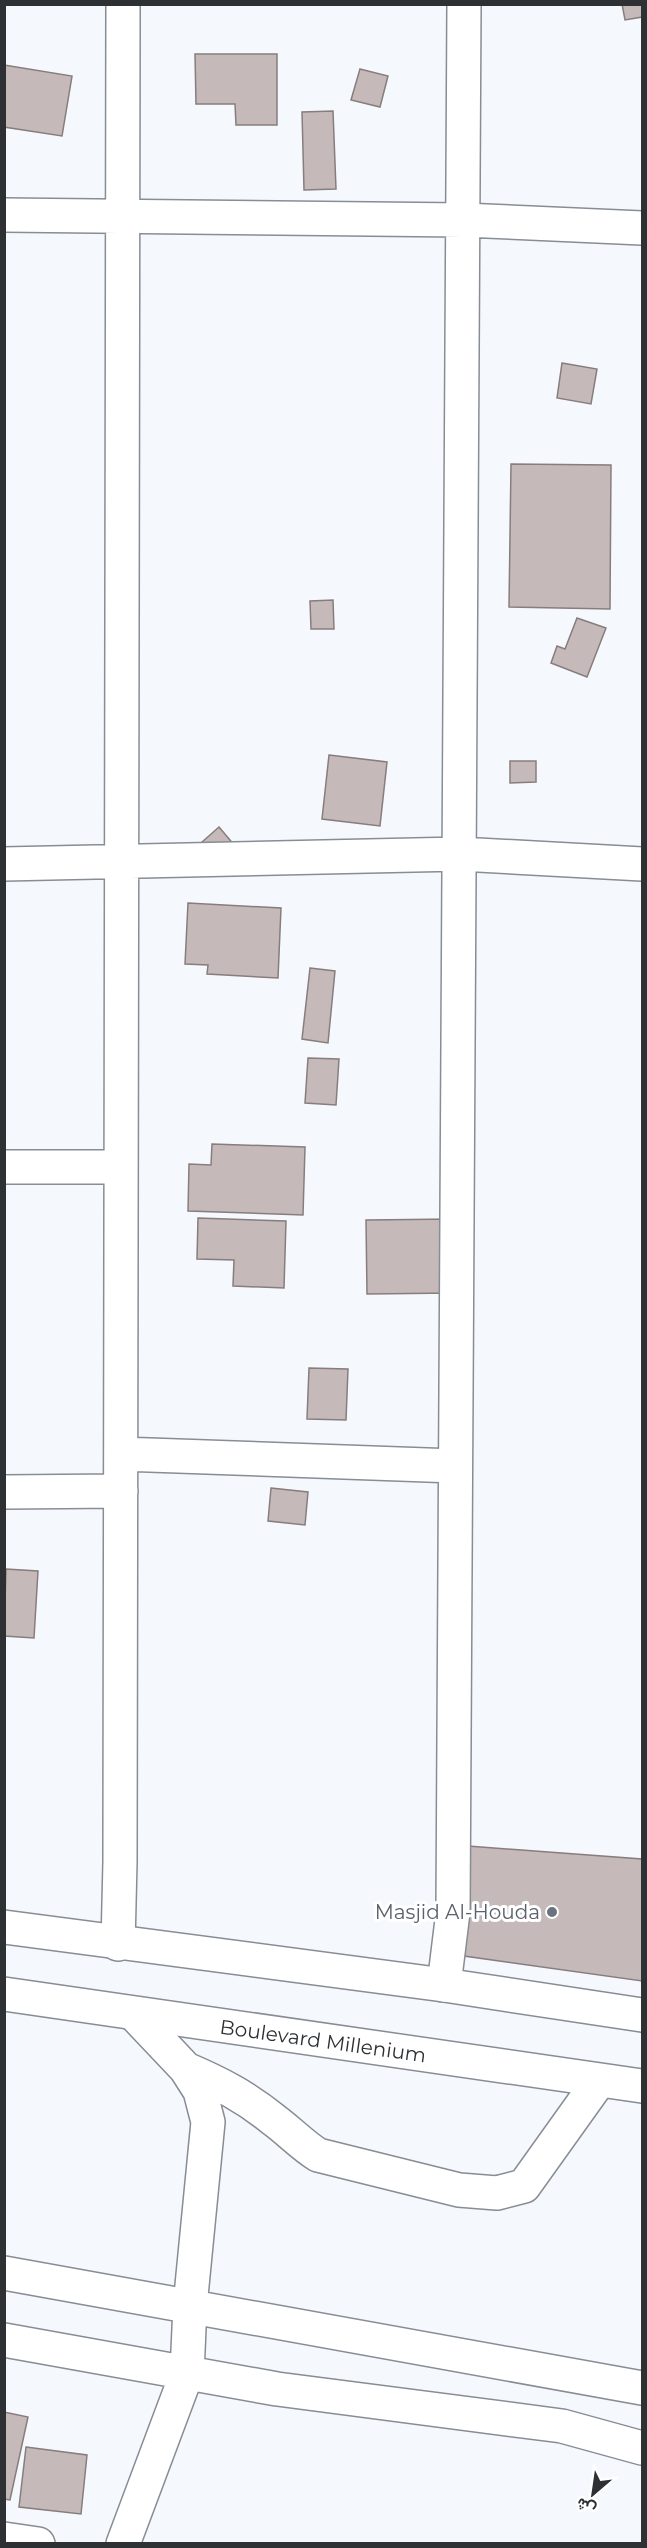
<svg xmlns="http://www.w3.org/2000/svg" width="647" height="2548" viewBox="0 0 647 2548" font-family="Montserrat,Vazirmatn,sans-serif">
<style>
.building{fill:#c5bab9;stroke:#877d7c;stroke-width:1.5}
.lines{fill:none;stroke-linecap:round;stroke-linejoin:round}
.minor-casing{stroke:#878d94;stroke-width:36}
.major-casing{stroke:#878d94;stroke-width:36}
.minor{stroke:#fff;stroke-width:33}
.major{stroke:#fff;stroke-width:33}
.worship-dot{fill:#6b7280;stroke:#fff;stroke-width:2}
.labels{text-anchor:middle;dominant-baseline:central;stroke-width:6;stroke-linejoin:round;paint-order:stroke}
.worship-label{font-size:20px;fill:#5b616d;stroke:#fff;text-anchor:end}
.street-label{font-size:20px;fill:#2e3134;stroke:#fff}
</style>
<rect width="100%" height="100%" fill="#f5f9fe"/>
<path class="building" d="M622 4H642V17L625 20Z
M195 54H277V125H236L235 104H196Z
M4 65 72 76 62 136 4 127Z
M360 69 388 76 380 107 351 100Z
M333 111 336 189 304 190 302 112Z
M562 363 597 369 591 404 557 398Z
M511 464 611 465 610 609 509 607Z
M333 600 334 629H311L310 601Z
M577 618 606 628 587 677 551 663 557 646 565 649Z
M329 755 387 762 380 826 322 819Z
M510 761H536V782L510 783Z
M219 827 235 846 218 861 202 842Z
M188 903 281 908 278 978 207 974 208 965 185 964Z
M310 968 335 971 328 1043 302 1039Z
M308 1058 339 1059 336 1105 305 1103Z
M212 1144 305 1147 303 1215 188 1211 189 1164 211 1165Z
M198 1218 286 1221 284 1288 233 1286 234 1260 197 1259Z
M454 1219V1293L367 1294 366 1220Z
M309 1368 348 1369 346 1420 307 1419Z
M271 1488 308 1492 305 1525 268 1521Z
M6 1569 38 1571 34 1638 4 1636Z
M468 1846 642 1859V1981L457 1955Z
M4 2412 28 2417 10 2500 4 2499Z
M26 2447 87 2455 81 2514 19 2507Z"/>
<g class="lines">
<defs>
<path id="minor" d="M4 215 463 220 642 228
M4 864 460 854 642 864
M4 1167H121
M121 1454 455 1466
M4 1492 121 1491
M118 1944 120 1862 123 4
M444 1985 453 1912 464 4
M186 2069C219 2083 246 2097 274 2120 289 2131 302 2145 318 2155L459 2190 497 2193 524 2186 599 2081
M4 2273 642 2388
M4 2340 277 2389 562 2426 642 2448
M4 2539 38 2544
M123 2544 187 2373 190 2306 208 2122 200 2091 186 2069 134 2014"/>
<path id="major" d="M4 1927 444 1985 642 2015
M4 1994 642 2086"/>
</defs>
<use href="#minor" class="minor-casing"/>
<use href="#major" class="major-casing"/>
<use href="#minor" class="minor"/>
<use href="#major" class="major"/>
</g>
<circle class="worship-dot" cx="552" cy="1912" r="6"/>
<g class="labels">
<g class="worship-label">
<text x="540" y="1912">Masjid Al-Houda</text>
</g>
<g class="street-label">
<text transform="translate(323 2041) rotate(8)">Boulevard Millenium</text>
</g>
</g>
<rect width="647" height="2548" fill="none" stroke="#2e3134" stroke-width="12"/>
<g transform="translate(593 2494) rotate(209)" stroke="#ffffff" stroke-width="4.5" paint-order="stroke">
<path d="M0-4.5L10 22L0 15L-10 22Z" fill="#2e3134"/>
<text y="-9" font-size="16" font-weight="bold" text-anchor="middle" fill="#2e3134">ش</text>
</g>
</svg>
